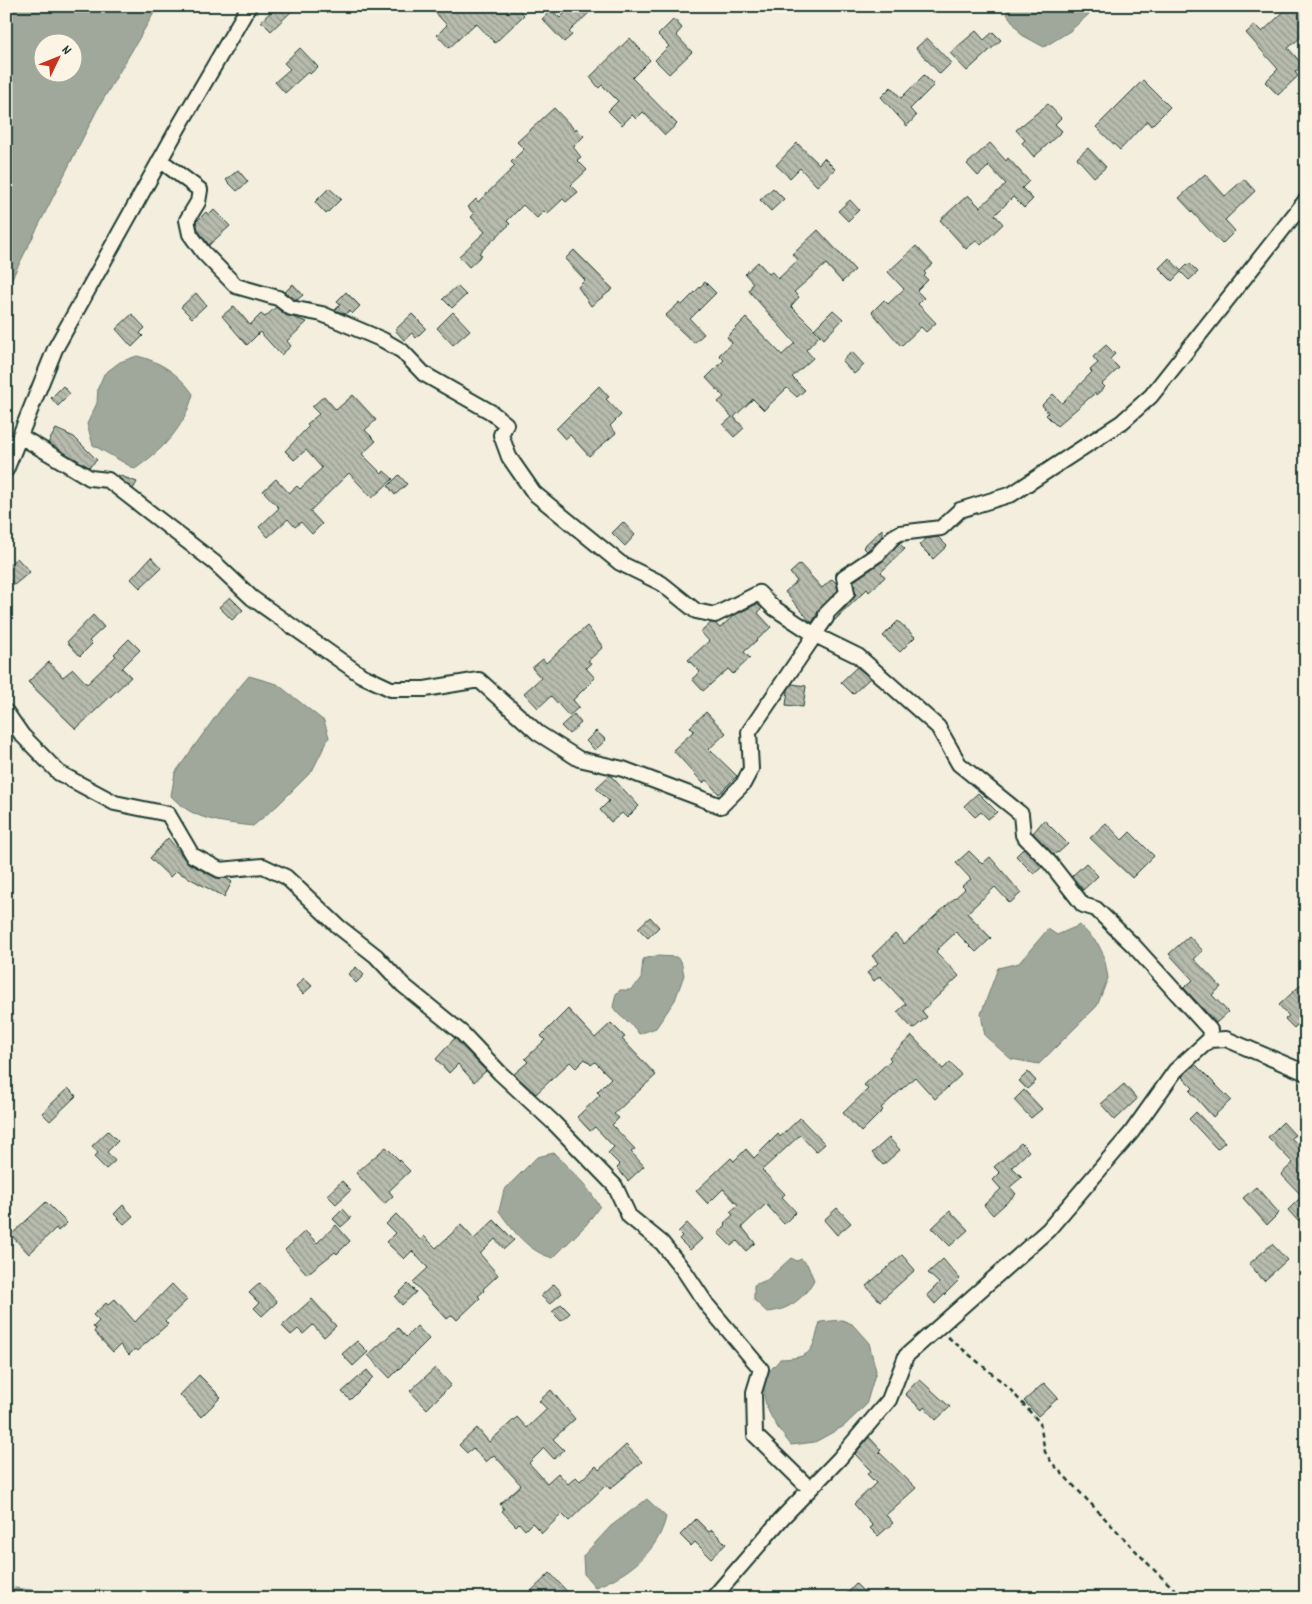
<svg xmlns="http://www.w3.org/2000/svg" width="1312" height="1604" viewBox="0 0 1312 1604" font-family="Dekko,sans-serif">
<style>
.water{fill:#a0a89b;stroke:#6c7d72;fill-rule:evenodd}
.building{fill:url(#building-back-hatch);stroke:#1f3d34}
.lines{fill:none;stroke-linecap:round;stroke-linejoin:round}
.street-casing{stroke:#1f3d34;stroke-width:18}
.path{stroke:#1f3d34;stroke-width:2.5;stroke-dasharray:5 4;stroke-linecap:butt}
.street{stroke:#fcf5e5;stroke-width:14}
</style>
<defs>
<pattern id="building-back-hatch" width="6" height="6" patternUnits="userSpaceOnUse" patternTransform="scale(1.25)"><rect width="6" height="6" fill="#b8bcae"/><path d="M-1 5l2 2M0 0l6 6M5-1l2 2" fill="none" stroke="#959a8e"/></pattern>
</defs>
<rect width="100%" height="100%" fill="#f3eede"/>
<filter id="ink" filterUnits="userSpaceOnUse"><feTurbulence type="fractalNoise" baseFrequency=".02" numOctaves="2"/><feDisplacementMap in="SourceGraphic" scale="10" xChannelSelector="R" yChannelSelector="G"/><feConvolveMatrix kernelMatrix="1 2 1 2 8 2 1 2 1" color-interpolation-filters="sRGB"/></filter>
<g filter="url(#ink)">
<path class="water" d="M6 6H158L97 110 6 290ZM72 42V72H42V42Z
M1009 6H1098L1070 31 1044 47 1022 35 1007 14Z
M137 356C160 361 180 375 193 394 184 429 163 449 135 469L93 445 87 424 97 403 98 388 104 374 120 362Z
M249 676 277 684 324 721 329 737 312 771 278 805 253 826C221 822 194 821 171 796L175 773 221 709Z
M1080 925 1098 944 1104 956 1108 978 1097 1006 1039 1064 1011 1059 985 1036 981 1014 998 968 1019 963 1048 929 1057 935Z
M656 956 676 957 681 961 684 975 675 1000 656 1028 639 1034C632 1022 620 1019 613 1007L616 994 620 990H630L641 980 643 959Z
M554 1153 585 1185 600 1206 586 1225 553 1258C529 1252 513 1231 499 1211L504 1190 537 1157Z
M791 1258 797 1261 801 1259 807 1264 814 1280C804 1299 787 1311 767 1312L754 1300V1285L767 1280Z
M842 1320 852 1324 869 1343 876 1371 866 1405 844 1426 815 1442 791 1445C776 1426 755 1400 768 1374 770 1369 777 1364 780 1359 813 1358 812 1351 820 1322Z
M647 1499 666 1517C658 1552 627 1576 595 1587L584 1574 583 1556 611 1526Z
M14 1588 48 1592 52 1598H6V1595Z"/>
<path class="building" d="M277 6H297L271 31 261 21Z
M429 6H516L524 15 495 43 476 23 449 48 437 35 447 25Z
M572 6H596L569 32 572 35 564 42 542 19 552 10 560 18Z
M1290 6H1306V33L1288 48 1303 65 1295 72 1298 76 1278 95 1265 82 1278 69 1246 33 1255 25 1262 32Z
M674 19 682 28 676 35 692 52 669 74 655 60 669 46 658 35Z
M976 31 984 40 993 32 1001 40 967 71 950 53Z
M630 38 650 60 632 78 677 124 665 135 643 112 636 119 632 115 622 125 608 111 618 101 602 85 599 88 590 77Z
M927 38 951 63 940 74 916 48Z
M300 48 318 67 310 74 308 72 285 93 275 82 290 69 284 63Z
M924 75 934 85 910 109 916 116 907 126 881 97 891 87 901 98Z
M1143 80 1170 107 1151 126 1147 121 1120 150 1096 127Z
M1048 104 1061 118 1055 124 1062 131 1034 157 1022 143 1025 140 1016 130Z
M554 108 575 130 576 128 584 136 573 147 581 157 577 160 587 170 571 185 578 192 566 202 563 199 547 214 544 211 537 218 523 205 507 221 510 224 479 253 482 255 469 267 459 256 485 232 471 217 474 214 468 207 476 199 478 202 515 166 511 162 524 149 517 142Z
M797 143 819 164 824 158 835 169 817 186 800 168 790 178 776 165Z
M990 143 1006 161 1008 158 1029 181 1022 188 1033 199 1024 208 1013 197 995 215 1003 224 981 245 977 240 966 249 940 220 968 195 980 207 1006 184 989 166 978 176 967 164Z
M1088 148 1106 167 1094 177 1077 158Z
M238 170 248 182 237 191 226 180Z
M1205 174 1225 196 1244 179 1255 191 1225 220 1235 231 1222 244 1179 198Z
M329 188 341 199 326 214 315 202Z
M773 188 784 199 771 211 760 200Z
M850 200 859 210 848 221 838 211Z
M214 210 230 226 209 245 198 230 196 222 206 212 209 215Z
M818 230 855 270 842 282 826 264 794 292 799 297 791 306 820 335 806 350 813 358 792 377 805 390 797 397 787 388 764 410 753 399 734 417 744 428 734 437 723 425 732 417 718 402 724 397 706 378 724 360 719 355 732 343 727 337 746 318 782 355 795 343 749 291 753 283 745 274 758 262 769 274 772 272 778 279 798 260 793 254Z
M916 246 933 264 924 272 926 274 924 276 928 280 917 291 924 298 918 304 936 323 926 332 921 327 901 346 872 312 884 300 888 304 904 289 888 272Z
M574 250 613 289 591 306 578 287 585 280 565 259Z
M1169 258 1181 271 1189 263 1198 272 1189 280 1181 272 1172 281 1159 268Z
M705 282 716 293 690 319 704 334 694 343 665 316 679 303 682 305Z
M293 284 303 295 297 300 285 292Z
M457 286 466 295 452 308 443 299Z
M346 292 360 306 352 314 349 311 345 314 335 310 340 305 337 301Z
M196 293 206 305 192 318 181 307Z
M234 306 250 325 261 314 265 317 276 307 286 315 307 322 287 341 291 346 281 355 260 332 247 345 222 316Z
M833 310 843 319 824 339 814 329Z
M453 312 470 330 453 345 437 328Z
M132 314 145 328 140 333 143 336 132 347 116 329Z
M412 314 426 328 416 338 412 333 404 340 395 330Z
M1106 345 1115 354 1110 359 1119 368 1102 384 1105 387 1096 395 1095 393 1057 426 1046 415 1048 413 1042 405 1053 394 1062 403 1092 372 1090 370 1098 363 1093 357Z
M852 352 864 365 854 374 842 361Z
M63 386 70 394 58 406 51 398Z
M599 386 609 397 606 399 621 415 610 426 616 433 589 456 570 435 565 439 556 429Z
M353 395 376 420 365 430 376 441 362 454 382 474 384 471 393 479 372 498 349 473 310 511 322 524 312 534 301 522 295 527 288 519 268 537 259 527 279 508 263 491 276 479 289 493 297 486 300 489 322 468 306 450 294 460 285 451 309 426 307 424 319 414 312 407 324 396 336 410Z
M56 429 74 437 97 460 89 467 48 443Z
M118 475 137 482 133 489 117 476Z
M399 475 407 484 395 495 388 486Z
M623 522 635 535 625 546 612 533Z
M882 529V536L867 551 863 547Z
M938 537 947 546 933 559 919 545 926 539Z
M899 543 905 549 881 572 885 577 869 592 867 589 834 621 855 596 854 581 883 561Z
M151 557 161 568 140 588 131 579Z
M17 558 30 572 14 585 6 576V567Z
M800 564 822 588 832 579 836 583 838 590 820 608 812 623 785 592 797 581 790 573Z
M230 597 243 610 232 620 219 607Z
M757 604 762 608 758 613 771 627 744 652 750 658 733 674 728 669 703 691 692 679 700 672 688 660 709 641 701 632 711 623H715L720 628 733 616Z
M93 615 104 627 89 641 92 644 80 656 67 642Z
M898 621 915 637 900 652 883 636Z
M587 626 603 647 588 661 591 663 586 668 595 678 573 700 579 707 569 716 551 696 538 708 524 693 541 678 532 668 543 659 546 663Z
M129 639 140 650 122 668 131 677 76 729 28 682 49 662 63 677 73 669 87 684 116 656 114 654Z
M857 667 870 678 853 694 841 682Z
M792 684 806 686 803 707 786 705 788 690Z
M706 712 726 733 709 749 737 776 719 794 706 780 703 783 673 750 694 731 690 727Z
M574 714 581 723 569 734 561 726Z
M596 731 606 740 595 750 586 741Z
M610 775 639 806 627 818 622 813 611 822 600 810 609 801 596 788Z
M978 793 997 812 988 819 981 812 975 817 964 806Z
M1044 820 1068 844 1058 853 1057 852 1054 855 1033 833Z
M1106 823 1122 840 1130 832 1154 856 1132 878 1090 838Z
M168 838 188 863 216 878H226L232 882 224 897 176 871 170 877 150 858Z
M1024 848 1042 867 1034 874 1016 856Z
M969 851 982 864 990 857 1021 893 1010 903 995 887 967 913 991 938 976 952 956 932 938 949 936 952 959 976 922 1011 927 1017 913 1029 897 1012 906 1004 880 976 874 981 867 973 878 963 872 956 895 934 904 944 965 889 962 886 971 879 956 863Z
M1086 863 1098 876 1083 890 1072 876Z
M650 917 659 927 648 938 638 928Z
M1189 936 1203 951 1194 959 1221 987 1212 995 1228 1012 1216 1023 1184 988 1193 980 1169 954Z
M356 967 364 975 356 983 348 974Z
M304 978 312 986 303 994 296 986Z
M1306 980V1016L1294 1028 1285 1019 1289 1016 1279 1005Z
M568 1009 595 1038 611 1023 625 1037 622 1039 656 1075 614 1114 619 1118 612 1125 635 1149 631 1152 644 1166 628 1181 617 1168 620 1165 608 1153 614 1147 595 1127 590 1131 577 1117 600 1095 597 1092 611 1078 595 1062 591 1065 585 1059 576 1068 570 1062 536 1094 514 1074 528 1062 525 1059 545 1040 541 1036Z
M912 1036 943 1069 950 1062 961 1075 935 1099 915 1077 881 1108 883 1110 861 1132 843 1113 868 1089 864 1085 891 1060 889 1057Z
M455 1038 486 1071 474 1082 458 1064 449 1073 436 1059Z
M1195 1064 1231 1100 1213 1117 1190 1091 1193 1088 1182 1077Z
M1028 1072 1036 1081 1027 1089 1019 1081Z
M1124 1084 1137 1099 1115 1120 1101 1104Z
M68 1088 76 1096 50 1121 42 1113Z
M1024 1090 1042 1109 1031 1118 1014 1100Z
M1196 1112 1225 1142 1217 1149 1189 1119Z
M800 1118 825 1144 816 1152 800 1135 762 1170 785 1194 782 1197 796 1212 784 1224 766 1204 742 1227 755 1243 746 1251 737 1241 731 1246 718 1233 726 1225 724 1223 733 1215 730 1212 738 1205 723 1189 708 1204 696 1191 731 1158 734 1161 746 1149 754 1158 778 1134 780 1137Z
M1283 1122 1295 1135 1291 1138 1306 1152V1213L1298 1221 1288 1210 1302 1196 1281 1174 1293 1163 1268 1137Z
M108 1131 118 1141 107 1152 115 1161 106 1169 94 1157 98 1153 92 1146Z
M889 1138 900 1150 883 1165 872 1153Z
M1021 1143 1029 1151 1012 1167 1022 1177 1010 1187 1016 1194 993 1215 984 1205 1001 1189 993 1180 1000 1173 994 1167Z
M386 1147 410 1171 389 1191 393 1196 384 1204 356 1173Z
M342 1181 351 1190 336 1204 327 1195Z
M1256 1187 1279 1213 1267 1225 1243 1198Z
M46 1202 67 1223 58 1231 56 1228 29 1254 11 1235Z
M123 1205 133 1216 124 1224 114 1214Z
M837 1208 851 1223 837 1235 824 1220Z
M343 1209 351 1218 341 1227 333 1219Z
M950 1211 968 1230 950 1246 932 1228Z
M396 1214 420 1240 424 1236 436 1248 461 1225 474 1239 494 1220 514 1240 504 1249 495 1239 480 1254 498 1275 483 1289 484 1291 478 1296 480 1298 457 1320 452 1315 447 1319 413 1282 428 1268 412 1251 404 1259 386 1242 395 1233 386 1224Z
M687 1223 702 1239 690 1250 679 1239 682 1236 678 1232Z
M336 1225 350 1241 337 1254 335 1252 307 1274 285 1250 305 1231 317 1243Z
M1272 1244 1287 1260 1264 1281 1249 1264Z
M902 1255 915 1270 880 1301 866 1286Z
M943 1259 960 1279 935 1304 927 1295 939 1283 928 1273Z
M260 1283 277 1302 262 1316 254 1308 259 1303 249 1293Z
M172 1284 187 1300 165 1321 168 1324 137 1351 135 1349 129 1355 120 1345 113 1352 94 1332 96 1329 93 1327 99 1321 93 1315 106 1303 108 1305 115 1299 135 1322Z
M408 1284 416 1292 402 1305 395 1297Z
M554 1284 562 1293 550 1304 541 1296Z
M312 1299 336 1326 324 1337 313 1325 303 1334 298 1329 291 1335 282 1326Z
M561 1304 570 1313 561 1321 552 1312Z
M417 1326 429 1339 390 1378 368 1355 398 1328 406 1337Z
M357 1341 368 1352 353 1366 342 1354Z
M435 1368 451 1385 427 1409 410 1391Z
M367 1370 373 1377 350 1400 342 1392Z
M199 1375 221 1397 201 1417 180 1395Z
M919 1379 950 1407 936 1420 924 1407 922 1410 905 1394Z
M1044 1383 1058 1398 1038 1416 1024 1401Z
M551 1390 575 1419 553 1439 564 1450 554 1459 544 1448 529 1463 547 1483 558 1473 568 1484 576 1477 580 1481 596 1466 599 1470 626 1445 642 1462 610 1489 606 1485 569 1521 562 1514 542 1533 532 1523 525 1530 519 1523 516 1526 502 1511 504 1509 500 1504 521 1485 494 1455 486 1462 473 1448 467 1453 459 1445 477 1428 489 1442 517 1417 527 1428 547 1409 539 1401Z
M869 1437 881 1450 879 1452 916 1488 886 1515 893 1523 878 1536 870 1528 873 1526 854 1504 876 1483 867 1474 871 1471 855 1454Z
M696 1519 709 1532 712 1530 726 1544 711 1558 695 1542 691 1546 680 1535Z
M550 1573 573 1598H524Z
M856 1584 870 1598H843Z"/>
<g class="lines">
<defs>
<path id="street" d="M160 160 200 190 198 202 187 220 190 234 203 252 236 286 278 298 291 308 322 314 383 340 402 351 424 374 491 412 506 424 501 435 509 457 534 493 620 563 661 583 696 611 715 615 759 593 774 608 815 635
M20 436 90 478 108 480 215 563 252 598 361 675 391 689H425L479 680 538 733 579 759 623 769 721 806 743 784 751 769 749 732 815 635 858 656 938 727 959 764 1021 814 1023 835 1050 863 1083 905 1096 909 1134 946 1210 1030 1209 1040
M6 470 55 349 178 128 249 6
M814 635 826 618V614L847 593 844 577 878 554 893 537 900 533 941 528 960 510 1012 494 1122 422 1151 396 1306 200
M6 712 22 735 59 773 115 803 168 814 192 855 220 870 263 866 286 877 339 927 376 956 403 985 462 1033 500 1073 554 1123 615 1186 629 1216 662 1243 685 1272 707 1305 761 1369 754 1392 755 1435 810 1489
M713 1598 782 1518 839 1459 889 1400 906 1356 1048 1230 1131 1133 1175 1071 1209 1040 1226 1039 1306 1073"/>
</defs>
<use href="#street" class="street-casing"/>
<path class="path" d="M948 1337 1007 1386 1040 1423 1045 1452 1052 1463 1157 1573 1184 1598"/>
<use href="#street" class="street"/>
</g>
</g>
<rect width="1312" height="1604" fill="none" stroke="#fcf5e5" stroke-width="25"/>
<rect x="12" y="12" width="1287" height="1579" fill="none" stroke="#1f3d34" stroke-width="2" filter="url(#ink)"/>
<g transform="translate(58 58) rotate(47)"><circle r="24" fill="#fcf5e5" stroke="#a4ab9e"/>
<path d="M0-4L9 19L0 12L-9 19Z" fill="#c8321e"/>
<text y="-8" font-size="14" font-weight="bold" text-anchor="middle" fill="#1f3d34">N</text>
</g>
</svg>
